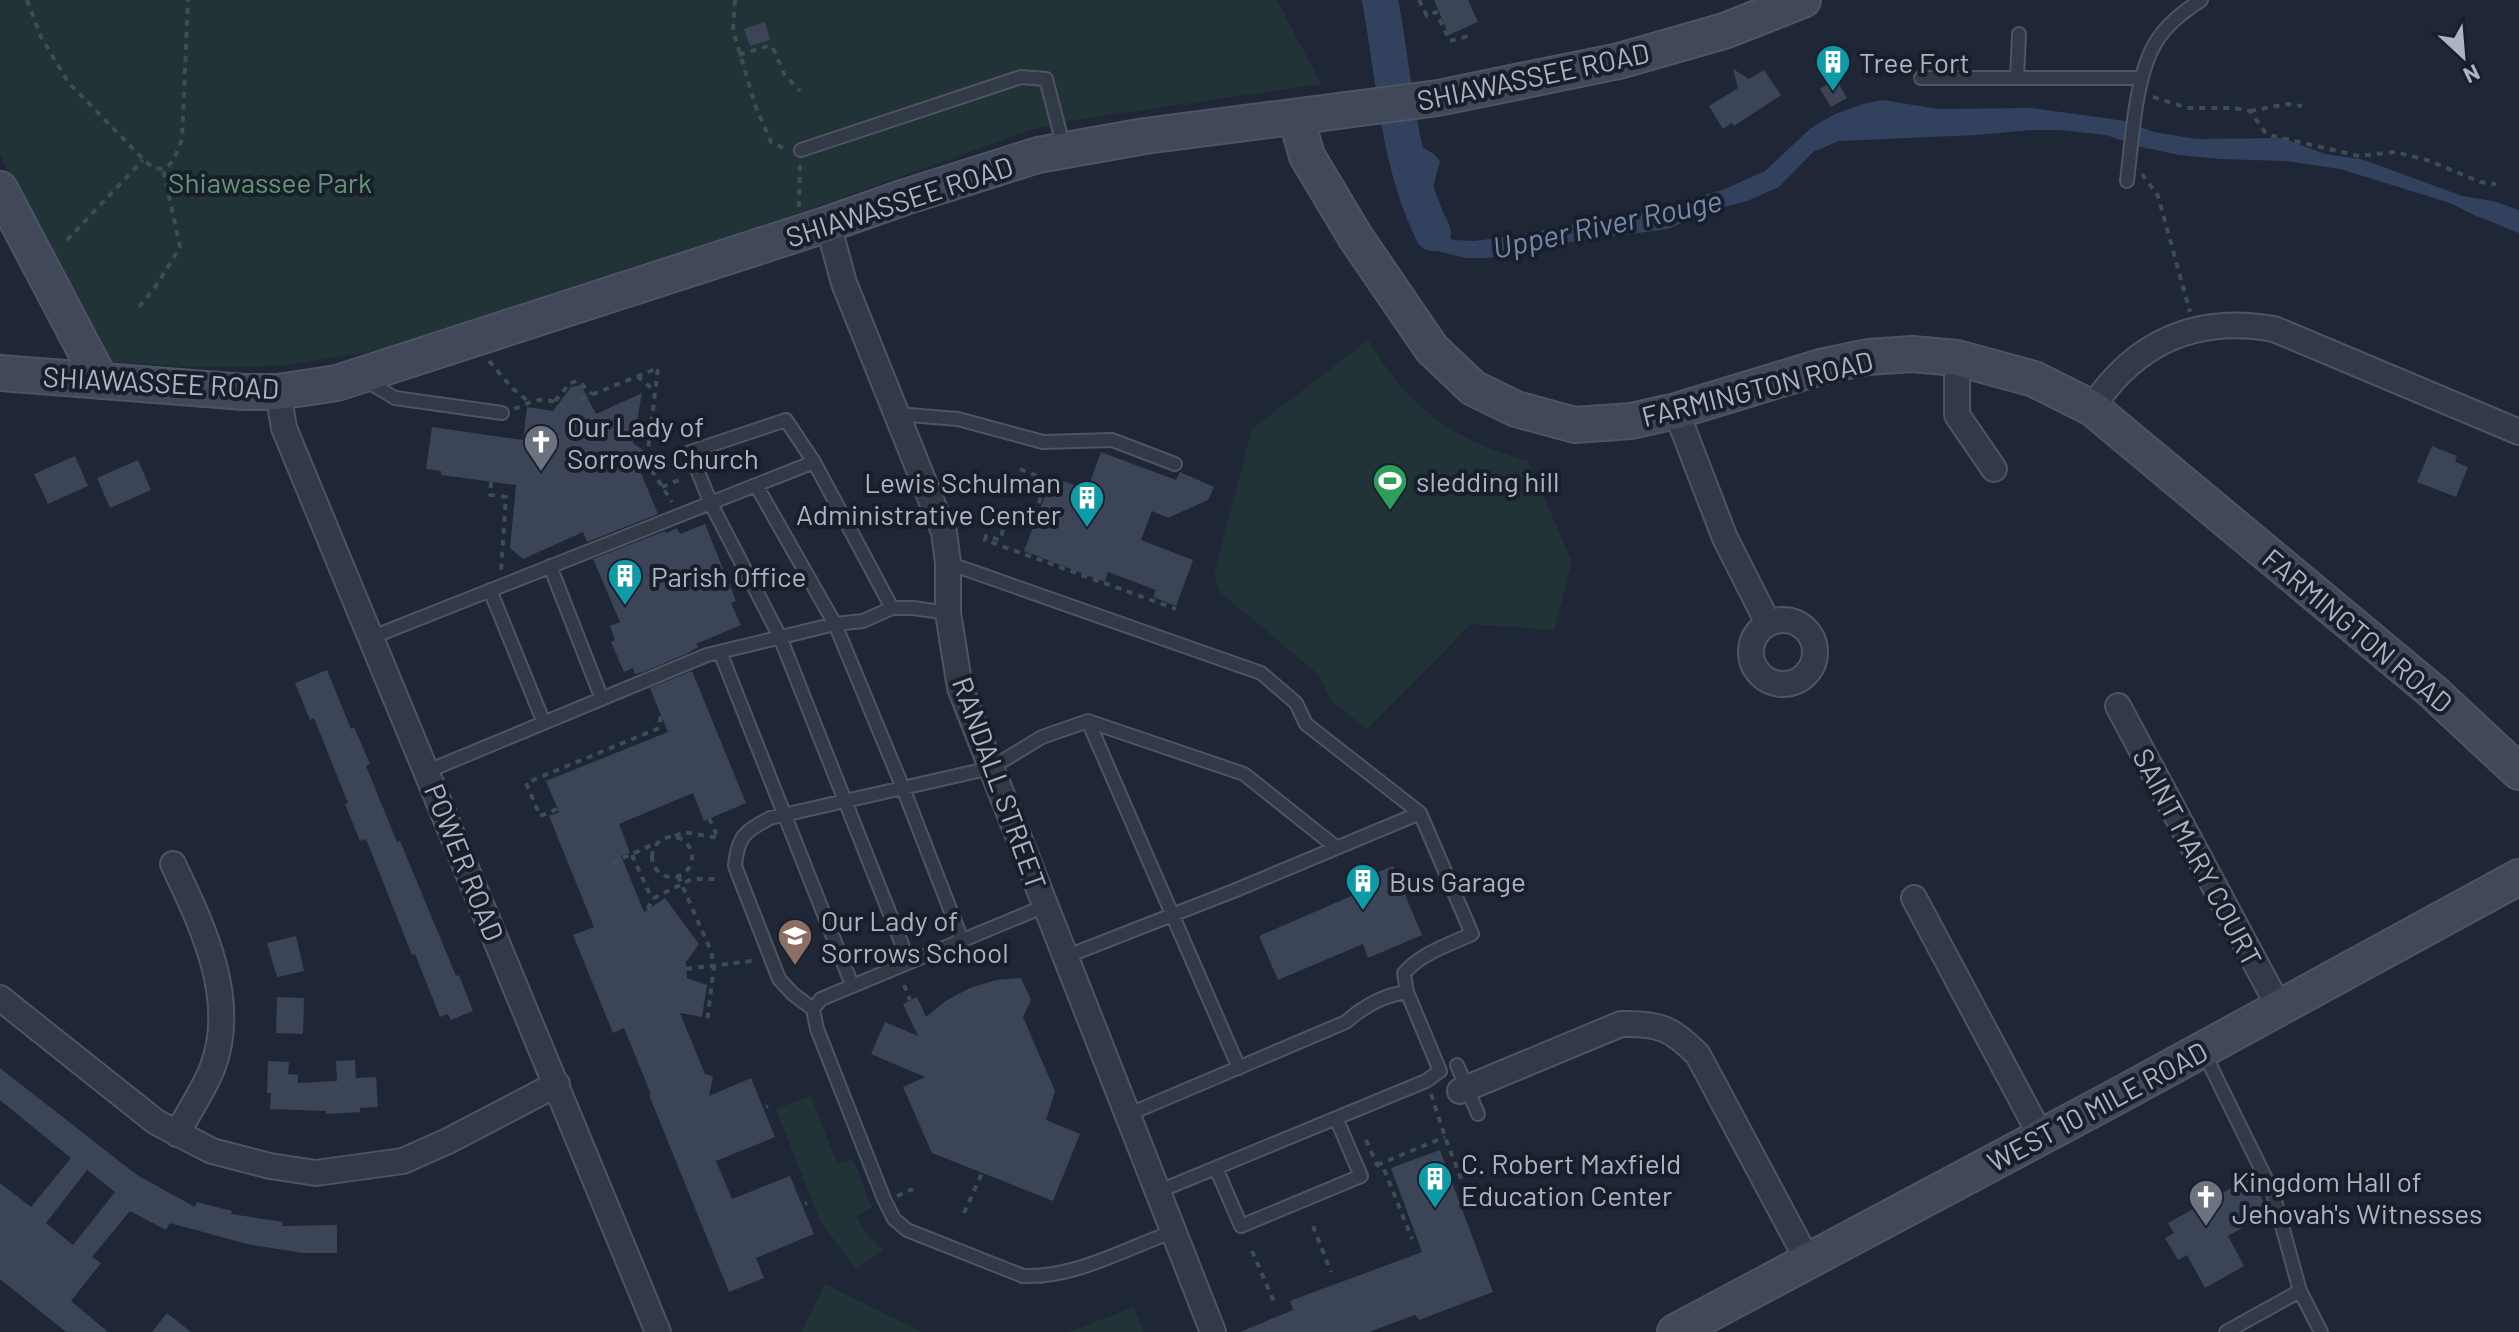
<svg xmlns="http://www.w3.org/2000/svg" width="2519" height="1332" viewBox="0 0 2519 1332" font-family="Barlow,sans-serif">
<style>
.green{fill:#213337}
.water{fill:#32415e}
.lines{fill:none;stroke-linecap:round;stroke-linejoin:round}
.river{stroke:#32415e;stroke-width:36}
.building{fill:#3b4557;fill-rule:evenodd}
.lane-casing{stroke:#4d5462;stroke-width:16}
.street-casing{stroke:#4d5462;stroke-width:28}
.secondary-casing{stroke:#4d5462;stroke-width:38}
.path{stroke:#3b4f52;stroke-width:4;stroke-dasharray:6 6;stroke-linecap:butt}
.lane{stroke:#333a47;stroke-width:12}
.street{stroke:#333a47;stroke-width:24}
.secondary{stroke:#40485a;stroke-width:34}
.labels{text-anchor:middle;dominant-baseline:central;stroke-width:8;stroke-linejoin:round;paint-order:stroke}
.poi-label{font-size:28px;fill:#acb4c4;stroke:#181f2b;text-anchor:start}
.street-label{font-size:28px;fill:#acb4c4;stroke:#181f2b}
.park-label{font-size:28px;fill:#649473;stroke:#181f2b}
.water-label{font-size:30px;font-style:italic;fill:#7488ad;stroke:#181f2b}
</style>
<rect width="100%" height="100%" fill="#1f2736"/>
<path class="green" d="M0 0H1277L1321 84 1074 120 1034 129 799 213 376 351 280 366 198 367 110 362 0 155Z
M1368 340C1411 409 1450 439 1528 461L1572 562 1554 630 1471 624 1367 729 1330 700 1320 676 1221 593 1214 575 1252 429Z
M811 1096 837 1164 853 1159 872 1208 856 1216 866 1233 883 1250 856 1269 820 1221 776 1109Z
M825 1284 922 1332H801Z
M1134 1307 1144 1332H1069Z"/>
<path class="water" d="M1374 0H1397L1398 2 1402 25 1398 42 1399 53C1404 79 1406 117 1418 141 1423 152 1435 150 1440 162 1432 187 1427 212 1443 236L1454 240 1474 241 1512 236 1653 210 1725 189 1765 171 1811 128 1835 114 1863 104 1883 100 1938 109 2032 108 2125 121 2154 132 2196 139 2282 138 2325 154 2360 159 2378 165 2462 196 2493 201 2519 210V233L2474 215 2450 203 2340 169 2286 161 2221 159 2179 155 2141 147 2106 135 2060 130H2031L1976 135 1839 141 1813 152 1779 187 1747 201 1705 212 1668 229 1540 246 1489 258H1465L1434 250 1420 234 1410 217 1409 198 1418 185 1421 169 1390 104 1379 69V30Z"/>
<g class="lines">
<path class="river" d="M1380 0C1395 79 1397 160 1433 233"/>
</g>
<path class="building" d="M1434 0H1468L1478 22 1449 35Z
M765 22 770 40 750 46 744 29Z
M1733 69 1749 79 1764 70 1781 95 1734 126 1732 123 1723 129 1709 106 1738 88Z
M1836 79 1847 98 1831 107 1820 89Z
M581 385 596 414 642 393 633 443 650 455 638 466 658 514 587 542 583 532 523 559 510 548 516 485 441 475V471L426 469 432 427 523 440 527 407 553 411 571 387Z
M2432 446 2457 456 2455 462 2468 467 2456 497 2417 482Z
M1101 452 1176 480 1180 472 1214 487 1208 500 1168 518 1152 511 1141 540 1193 560 1176 606 1153 597 1156 590 1108 572 1105 582 1024 551 1052 477 1087 490Z
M75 456 88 486 48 504 34 474Z
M138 460 151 490 110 508 97 478Z
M705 524 736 601 731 603 741 625 696 644 698 647 686 654 643 672 635 674 633 668 624 672 611 642 615 640 610 626 620 622 593 559 665 531 666 533 677 528 680 534Z
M327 670 351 729 354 727 370 764 366 766 397 842 400 841 456 976 459 975 473 1011 451 1020 448 1014 440 1017 415 954 412 955 366 839 360 841 345 804 348 803 314 718 310 720 295 683Z
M692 671 746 803 704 821 693 793 619 824 630 853 621 856 644 912 665 898 699 944 686 962 687 978 707 985 702 1017 680 1013 705 1074 713 1076 709 1096 751 1078 775 1137 716 1161 732 1199 790 1176 814 1234 756 1258 764 1278 729 1292 649 1095 651 1094 624 1028 613 1033 573 935 594 927 549 816 559 812 546 781 668 732 650 688Z
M1393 866 1422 935 1368 958 1363 944 1278 980 1259 936 1370 888 1365 877Z
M296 936 304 971 277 977 267 943Z
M1021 978 1031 1000 1023 1017 1055 1091 1046 1120 1080 1134 1053 1201 932 1153 903 1087 925 1077 871 1054 885 1022 918 1036 903 1004 917 997 926 1017 947 1000 970 988 996 980Z
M277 997 304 998 303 1034 276 1033Z
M355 1060 356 1078 376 1077 378 1107 360 1108V1112L326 1114V1111L270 1109 271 1093H267L268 1061 289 1062 288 1074 298 1075V1083L337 1081 336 1061Z
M0 1068 137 1175 195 1207 197 1202 232 1211 231 1214 283 1222 282 1226 337 1225V1253H303L247 1244 170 1223 166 1230 130 1211 92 1257 101 1263 71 1301 108 1332H66L0 1279V1183L31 1207 71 1158 0 1100ZM87 1170 115 1192 73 1245 46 1223Z
M1440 1150 1493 1292 1419 1320 1415 1315 1369 1332H1240L1293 1310 1290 1301 1422 1252 1391 1168Z
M2251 1177 2269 1213 2228 1236 2244 1266 2205 1288 2187 1255 2178 1260 2165 1238 2174 1233 2168 1223Z
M167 1313 191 1332H152Z"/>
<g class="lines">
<defs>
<path id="lane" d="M1921 78H2142
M2017 78 2019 34
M801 150 1021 77 1046 79 1064 148
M2127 181C2132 141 2135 76 2156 42 2167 24 2183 12 2201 0
M365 380 395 398 502 413
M896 414 958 419 1043 442 1112 440 1175 464
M814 462 786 420 690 452 711 504 780 637 909 962
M756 485 835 624 903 788 962 940
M948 563 1261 673 1296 703 1306 724 1420 813 1472 934C1448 945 1422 953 1404 973L1407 992 1440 1071 1426 1081 1157 1192
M550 566 602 699
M490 590 544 723
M370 638 814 462 892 608
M720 652 852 985
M1088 721 1239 1068
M428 771 707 655 835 624 863 621 892 608H913L948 613
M1045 906 821 999 813 1009 817 1029 884 1199 894 1219 907 1230 1023 1276C1075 1278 1125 1249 1172 1232
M1065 957 1236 890 1420 813
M813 1009 793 994 779 979 735 866C738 836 744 832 770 818L991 768 1042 737 1088 721 1244 774 1337 848
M2204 1053 2273 1193 2300 1291 2321 1332
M1457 1065 1478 1114
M1127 1115 1346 1022C1364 1006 1383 995 1407 992
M1216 1168 1241 1226 1361 1176 1336 1118
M2226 1332 2300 1291"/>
<path id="street" d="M828 224 844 283 944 532 948 563V613L960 688 1213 1332
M1957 358V415L1994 469
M278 392 284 428 658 1332
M2092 408C2135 342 2197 315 2274 329L2519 432
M1676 411 1725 538 1768 623
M1751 652a32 32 0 1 1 64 0a32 32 0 1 1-64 0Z
M2118 706 2279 1007
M173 864C202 925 239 1000 212 1069 203 1091 188 1113 177 1134
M1914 898 2041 1136
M0 998 156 1122 212 1151 270 1166 316 1173 403 1161 448 1141 557 1084
M1460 1091 1621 1024C1658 1023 1672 1028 1698 1055L1808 1261"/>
<path id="secondary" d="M1296 117 1307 156 1356 238 1432 349 1473 388 1516 409 1575 425 1631 421 1676 411 1824 366 1868 357 1912 354 1957 358 2034 379 2092 408 2432 691 2519 772
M0 189 101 381
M0 373 244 392H278L337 383 828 224 905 197 1038 155 1145 136 1438 98 1619 61 1724 31 1803 0
M1675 1332 2114 1098 2519 877"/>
</defs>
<use href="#lane" class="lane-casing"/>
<use href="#street" class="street-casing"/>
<use href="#secondary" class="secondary-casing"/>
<path class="path" d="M27 0 41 37 68 82 146 162C168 180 175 158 182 139L188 0
M735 0 733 30 755 105 771 142 785 149
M1419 0 1427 16 1436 12 1450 41 1472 35
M739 55 768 46 773 48 784 74 800 91
M2153 97 2188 108H2234L2250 111 2265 132 2273 136 2359 156 2395 152 2430 161 2480 182 2496 184
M2250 111 2287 104 2302 106
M2142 174 2158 196 2190 312
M799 207 800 164
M67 240 143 160
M139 307 158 283 180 247 163 169
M489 361 512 388 529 402
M637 376 655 391
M581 399 658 368 648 450
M555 401 570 383 578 381 592 394
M514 409C538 399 543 395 567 408
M645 460 672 502
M1020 469 1047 480 1033 520
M491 482 490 495 506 497 501 570
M662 487 684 478
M1027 524 1007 516 1000 540 986 536 985 540 1176 609
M557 809 540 816 526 783 659 728 661 715
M675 836 684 832 718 838 709 818
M652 857a20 20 0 1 1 40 0a20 20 0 1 1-40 0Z
M632 855 652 899
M612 863 656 843
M678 876 711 951 714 966 707 1022
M648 909 652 899 692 879H719
M686 969 752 961
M904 985 910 1000
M1431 1094 1445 1137 1470 1202
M766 1107 768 1106
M1366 1140 1377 1165 1384 1169 1412 1239
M1377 1165 1445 1137
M897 1196 913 1189
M805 1204 807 1203
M964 1213 982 1173
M1313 1226 1331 1272
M1252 1251 1274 1302"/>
<use href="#lane" class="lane"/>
<use href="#street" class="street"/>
<use href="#secondary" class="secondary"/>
</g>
<defs>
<symbol id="building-pin" viewBox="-11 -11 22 30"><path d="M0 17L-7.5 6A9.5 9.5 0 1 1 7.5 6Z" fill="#0f9aa8" stroke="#181f2b"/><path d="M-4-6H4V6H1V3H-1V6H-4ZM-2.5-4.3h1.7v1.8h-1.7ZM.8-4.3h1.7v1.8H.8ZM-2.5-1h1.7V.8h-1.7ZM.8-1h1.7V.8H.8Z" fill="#fff"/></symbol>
<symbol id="church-pin" viewBox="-11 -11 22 30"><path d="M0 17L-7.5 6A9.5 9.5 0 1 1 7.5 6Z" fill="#6b7280" stroke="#181f2b"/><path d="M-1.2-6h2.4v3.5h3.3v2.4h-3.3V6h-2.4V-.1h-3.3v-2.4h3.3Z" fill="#fff"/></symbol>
<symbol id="stadium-pin" viewBox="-11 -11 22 30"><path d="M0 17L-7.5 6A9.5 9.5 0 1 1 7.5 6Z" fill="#2e9e5b" stroke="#181f2b"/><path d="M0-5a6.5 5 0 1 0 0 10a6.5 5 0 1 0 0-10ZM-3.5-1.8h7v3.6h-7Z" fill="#fff"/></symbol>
<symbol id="school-pin" viewBox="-11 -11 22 30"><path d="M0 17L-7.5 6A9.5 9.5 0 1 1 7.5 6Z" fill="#8d6e63" stroke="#181f2b"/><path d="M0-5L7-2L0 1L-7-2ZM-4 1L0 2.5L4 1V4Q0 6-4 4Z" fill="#fff"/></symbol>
</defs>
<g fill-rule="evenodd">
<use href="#building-pin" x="1813" y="42" width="40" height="54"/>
<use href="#church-pin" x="521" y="422" width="40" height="54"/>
<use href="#stadium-pin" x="1370" y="461" width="40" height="54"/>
<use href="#building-pin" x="1067" y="478" width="40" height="54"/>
<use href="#building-pin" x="605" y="556" width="40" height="54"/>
<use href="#building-pin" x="1343" y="861" width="40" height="54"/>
<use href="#school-pin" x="775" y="916" width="40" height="54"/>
<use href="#building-pin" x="1415" y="1159" width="40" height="54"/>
<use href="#church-pin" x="2186" y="1177" width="40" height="54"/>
</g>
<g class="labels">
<g class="poi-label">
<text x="1859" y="62">Tree Fort</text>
<text x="567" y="426">Our Lady of<tspan x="567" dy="32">Sorrows Church</tspan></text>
<text x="1416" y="481">sledding hill</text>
<text x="1061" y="482" text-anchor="end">Lewis Schulman<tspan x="1061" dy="32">Administrative Center</tspan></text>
<text x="651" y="576">Parish Office</text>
<text x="1389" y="881">Bus Garage</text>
<text x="821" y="920">Our Lady of<tspan x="821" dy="32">Sorrows School</tspan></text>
<text x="1461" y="1163">C. Robert Maxfield<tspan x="1461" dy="32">Education Center</tspan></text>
<text x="2232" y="1181">Kingdom Hall of<tspan x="2232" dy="32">Jehovah's Witnesses</tspan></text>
</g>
<g class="street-label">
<text transform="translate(1533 76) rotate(-12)">SHIAWASSEE ROAD</text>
<text transform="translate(899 201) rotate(-18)">SHIAWASSEE ROAD</text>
<text transform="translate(161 382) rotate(3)">SHIAWASSEE ROAD</text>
<text transform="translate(1757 388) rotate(-14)">FARMINGTON ROAD</text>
<text transform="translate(2358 630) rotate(40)">FARMINGTON ROAD</text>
<text transform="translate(1000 783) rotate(70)">RANDALL STREET</text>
<text transform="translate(2198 857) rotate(62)">SAINT MARY COURT</text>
<text transform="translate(465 862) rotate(68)">POWER ROAD</text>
<text transform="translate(2097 1106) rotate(-28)">WEST 10 MILE ROAD</text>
</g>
<g class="park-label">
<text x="270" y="182">Shiawassee Park</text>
</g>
<g class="water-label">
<text transform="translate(1607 223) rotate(-12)">Upper River Rouge</text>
</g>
</g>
<g transform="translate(2463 56) rotate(154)" stroke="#181f2b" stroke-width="6" paint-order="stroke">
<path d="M0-6L14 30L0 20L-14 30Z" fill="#acb4c4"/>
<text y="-12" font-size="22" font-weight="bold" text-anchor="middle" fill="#acb4c4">N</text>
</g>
</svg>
